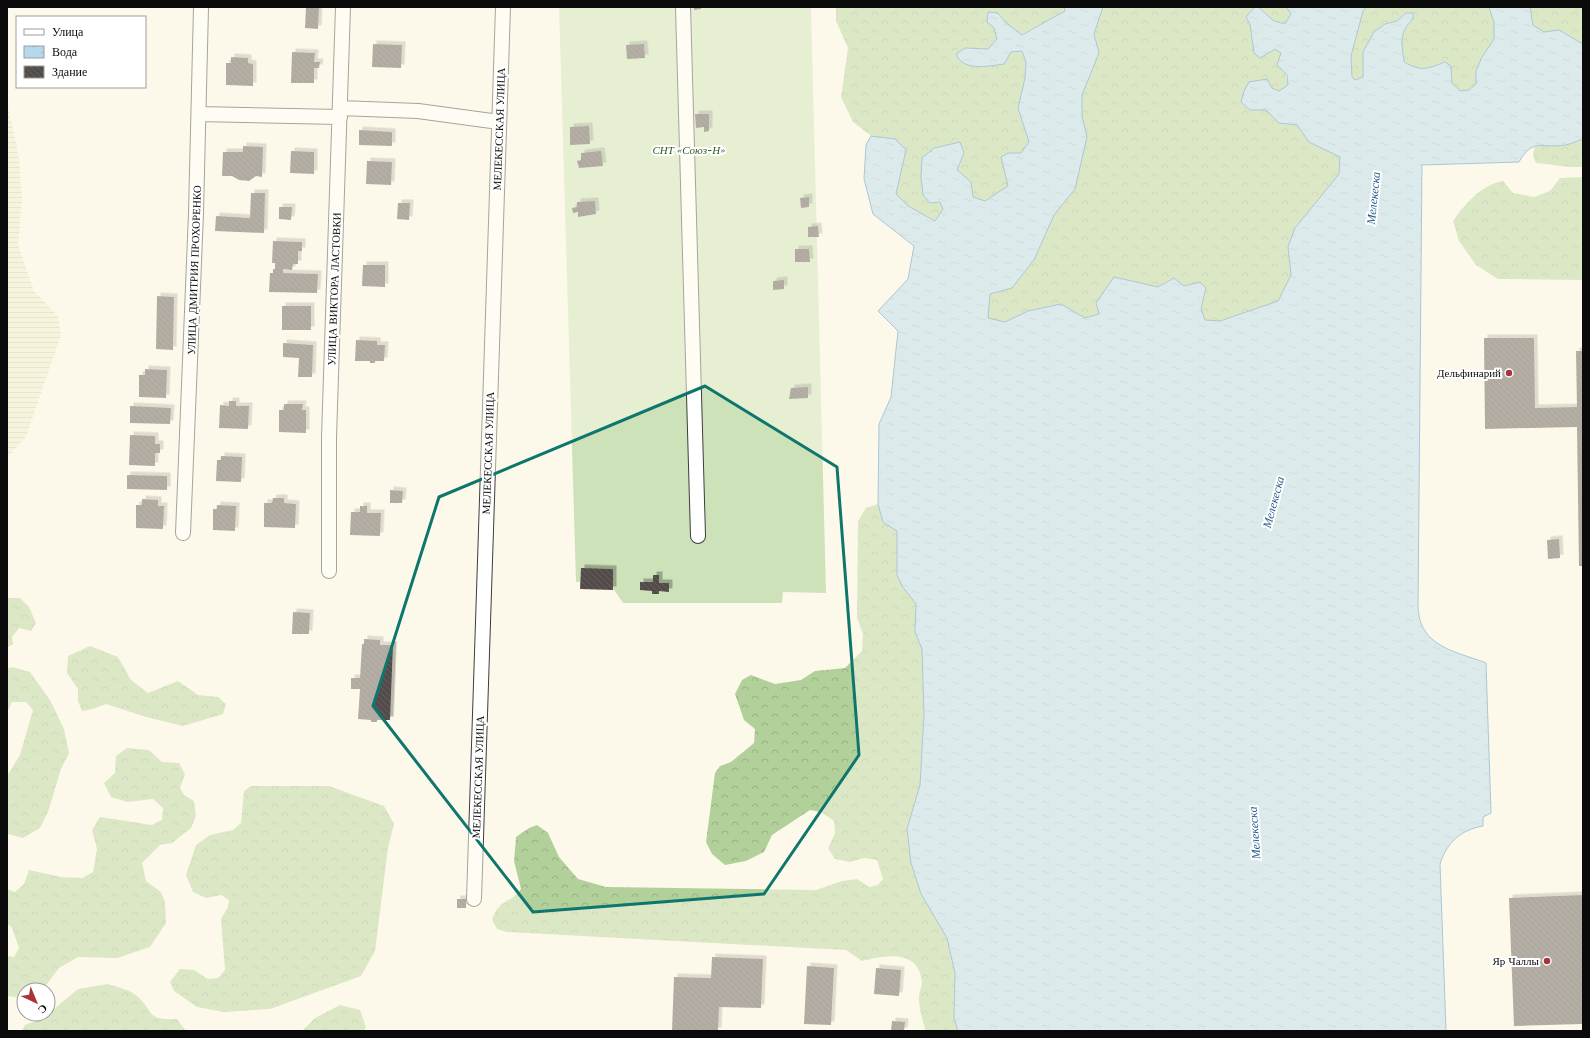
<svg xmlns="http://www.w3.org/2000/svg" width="1590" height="1038" viewBox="0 0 1590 1038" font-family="'Libre Baskerville',serif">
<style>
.farmland{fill:url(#farmland-rules)}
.grass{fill:#cde2b9}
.forest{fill:url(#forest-crowns)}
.water{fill:url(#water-ripples);stroke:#458abc}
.building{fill:url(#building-back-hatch);filter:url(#shadow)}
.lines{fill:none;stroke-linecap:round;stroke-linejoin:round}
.minor-casing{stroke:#3d3d3d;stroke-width:16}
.minor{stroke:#fff;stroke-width:14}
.marked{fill:none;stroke:#0f766e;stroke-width:3;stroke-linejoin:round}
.poi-dot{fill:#a93437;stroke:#fff;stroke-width:1.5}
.labels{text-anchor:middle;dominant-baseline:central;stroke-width:4;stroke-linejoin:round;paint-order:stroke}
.street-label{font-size:11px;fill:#0a0a0a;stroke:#fff}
.park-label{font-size:11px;font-style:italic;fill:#2e5a23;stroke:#fff}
.poi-label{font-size:11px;fill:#0a0a0a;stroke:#fff;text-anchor:end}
.water-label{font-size:12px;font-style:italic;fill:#245d8c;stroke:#fff}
</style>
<defs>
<pattern id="farmland-rules" width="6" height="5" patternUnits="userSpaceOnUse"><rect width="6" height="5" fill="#efedce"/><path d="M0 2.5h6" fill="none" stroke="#cccab0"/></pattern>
<pattern id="forest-crowns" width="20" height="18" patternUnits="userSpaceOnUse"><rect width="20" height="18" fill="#b2d19a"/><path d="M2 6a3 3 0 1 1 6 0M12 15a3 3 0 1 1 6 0" fill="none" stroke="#98b283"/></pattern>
<pattern id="water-ripples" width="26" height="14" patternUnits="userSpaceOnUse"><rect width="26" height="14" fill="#b5d8ee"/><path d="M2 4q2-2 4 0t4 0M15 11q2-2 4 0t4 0" fill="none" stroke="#9ab8cb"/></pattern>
<pattern id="building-back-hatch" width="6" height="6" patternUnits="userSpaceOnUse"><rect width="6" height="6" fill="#524c48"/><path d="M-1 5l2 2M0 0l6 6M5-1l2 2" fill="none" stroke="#66615e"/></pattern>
<filter id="shadow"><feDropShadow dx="3.5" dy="-3.5" stdDeviation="0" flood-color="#0004"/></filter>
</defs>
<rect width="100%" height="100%" fill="#fdf9ea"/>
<path class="farmland" d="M7 102 19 157 22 199 18 245 34 291 58 316 61 335 26 437 7 458Z"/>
<path class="grass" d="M559 7H811L826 593 783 592 782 603H623L608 581 576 582Z"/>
<path class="forest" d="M836 7H1064L1065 11 1021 35 1005 22 998 13 994 28 997 39 988 49 965 48 958 58 974 67 1004 64 1011 52 1022 50 1026 62 1025 78 1018 108 1029 142 1021 153H1008V186L985 201 973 197 971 182 957 170 964 153 960 142 940 202 943 209 936 221 908 206 896 194 906 150 895 139 871 136 853 122 841 97 848 48 836 21Z
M1103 7H1255L1246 17 1250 24 1254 53 1275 49 1281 53 1288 85 1279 91 1272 88 1250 110H1266L1279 123 1297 125 1309 142 1340 157 1339 174 1295 228 1288 247 1291 275 1278 301 1220 321 1204 320 1201 309 1206 288 1184 286 1173 278 1158 287 1114 277 1100 314 1085 318 1061 304 1028 311 1005 322 988 318 990 294 1012 288 1034 260 1054 215 1075 189 1087 137 1082 116V95L1099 53 1094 34Z
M1258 7H1286L1291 14 1285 24 1274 21Z
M1366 7H1489L1494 23V39L1482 57 1476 71V84L1469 90 1460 91 1452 83 1451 66 1445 62C1427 69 1422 72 1404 62 1402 42 1398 34 1413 19L1406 13 1397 21 1385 24 1363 52V77L1355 80 1352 77 1351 56 1363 11Z
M1530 7H1583V44L1559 30 1544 32 1533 25Z
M1583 139V167H1570L1536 163C1532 155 1532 151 1537 144L1564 145Z
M1583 177V280L1498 279 1476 265 1459 241 1453 221C1464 205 1482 184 1503 181L1513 193 1534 197 1550 191 1560 178Z
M878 504 883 522 897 531V575L902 586 916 604 915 632 922 649 924 715 920 785 907 829 921 894 947 938 955 973 954 1018 958 1031H926C922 1020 919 1009 919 997 919 992 922 987 922 982 919 949 885 955 862 961L846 950 507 932 497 929 492 920C498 899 511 904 521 889L514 861 516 837 529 828 537 825 548 833 559 857 578 879 606 887 816 890 842 881 857 879 869 887 878 885 883 879 877 860 864 858 850 862 835 859 828 848 835 833 834 821 821 812 810 810 772 835 764 852 746 861 725 865 712 854 706 842 715 773 720 766 731 762 754 743 755 729 744 720 735 694 742 680 751 675 775 684 801 680 815 671 845 668 862 651 863 634 857 618 858 521 866 508Z
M7 598H20L29 607 36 623 31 631 19 628 12 637 13 644 7 648Z
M90 646 118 657 131 680 148 693 178 681 198 695 218 697 226 704 223 714 183 726 146 717 106 704 93 709 82 711 78 701V689L67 673 68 656Z
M12 667 30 672 50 700 64 729 69 753 61 769 48 812 40 828 23 838 8 834 7 831V776L20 755 33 710 26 702H12L7 712V669Z
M127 748 149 750 162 762 179 763 185 774 180 788 184 795 194 801 196 816 191 828 172 843 160 845 142 863 146 881 161 892 165 902 166 923 150 947 117 958 78 957 59 968 44 988 41 990H24L23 998 7 996V956L14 957 19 948 12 928 7 923V889L15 892 24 884 29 870 61 877 82 878 93 872 97 849 92 830 100 817 152 825 162 820 163 808 153 799 127 802 111 797 104 783 115 773 116 756Z
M251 786H329L384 806 394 824 388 848 375 951 361 976 270 1009 224 1012 197 1007 174 991 170 982 180 969 194 970 208 979 218 978 225 970 221 919 228 907 229 900 221 895 206 898 193 892 186 875 196 845 210 835 233 830 241 823 244 791Z
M108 984C117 987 131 990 137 996 156 1013 145 1020 177 1019L186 1031H22L25 1025 43 1018 78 989Z
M340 1005 360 1010 366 1027 363 1031H302L315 1018Z"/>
<path class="water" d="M1064 7H1103L1094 34 1099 53 1082 95V116L1087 137 1075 189 1054 215 1034 260 1012 288 990 294 988 318 1005 322 1028 311 1061 304 1085 318 1099 314 1096 303 1114 277 1158 287 1174 278 1184 286 1200 282 1206 288 1201 309 1205 320 1220 321 1278 301 1291 275 1288 247 1295 228 1339 174 1340 157 1309 142 1297 125 1279 123 1266 110H1250L1241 102 1244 91 1249 82 1267 79 1272 88 1279 91 1288 85 1287 75 1277 65 1281 53 1275 49 1260 58 1254 53 1250 24 1246 17 1255 7H1258L1274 21 1285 24 1291 14 1286 7H1366L1363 11 1351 56 1352 77 1355 80 1363 77V52L1374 32 1385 24 1397 21 1406 13H1413V19C1398 34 1402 43 1404 62 1422 72 1427 69 1445 62L1451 66 1452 83 1460 91 1469 90 1476 84V71L1482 57 1494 39V23L1489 7H1530L1533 25 1544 32 1559 30 1583 44V139C1577 141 1571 144 1565 145 1543 149 1533 137 1519 162L1422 165 1418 608C1419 613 1419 619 1421 623 1430 649 1464 654 1486 663L1491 813 1483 817V826C1461 830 1447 842 1440 864L1446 1031H958L954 1018 955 973 947 938 921 894 911 863 907 829 920 785 924 715 922 649 915 632 916 604 902 586 897 575V531L883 522 878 504 879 424 891 397 898 331 878 311 908 279 914 246 873 214 864 179 866 145 871 136 895 139 906 150 896 194 908 206 935 221 943 209 940 202 930 203 923 195 921 177 922 158 934 148 960 142 964 153 957 170 971 182 973 197 985 201 1008 186 1001 157 1008 153H1021L1029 142 1018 108 1025 78 1026 62 1022 51 1011 52 1004 64C989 66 963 72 956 54L965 48 988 49 997 39 994 28 987 22 988 12 998 13 1005 22 1022 35 1065 11Z"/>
<path class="building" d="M306 7H319L318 29 305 28Z
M694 7H701V9L694 10Z
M373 44 402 45 401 68 372 67Z
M644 44 645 58 627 59 626 45Z
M292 52 315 53 314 62H320L319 68H314V83H291Z
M231 57 248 58V63L253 64V86L226 85V63H231Z
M695 114H709V131L704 132V127L696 128Z
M589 126 590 144 570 145V127Z
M359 130 392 132V146L359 145Z
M243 146 263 147 262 177 256 176 249 181 239 180 232 176H222L223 152H243Z
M291 151 314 152V174L290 173Z
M601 151 603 166 579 168 577 161 581 160V153Z
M367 161 392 162 391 185 366 184Z
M251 193H265L264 233 215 231 216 216 250 218Z
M809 197V207L801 208 800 198Z
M595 201 596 214 578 217V212L573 213 572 208 577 207V202Z
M398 203H410L409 220 397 219Z
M279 207H292L291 220 279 219Z
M818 226 819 237H808V227Z
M273 241 302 242V251H298V264H293L292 270 283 269V273L318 274 317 293 269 292 270 273H273V269H275V263H272Z
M795 249H809L810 262H795Z
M363 265H385V287L362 286Z
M784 280V289L773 290V281Z
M157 296 174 297 173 350 156 349Z
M282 306H311V330H282Z
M1484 338H1534L1535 408 1577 407 1576 351H1583V566H1579L1577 427 1485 429Z
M356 340 377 341V345H385L384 361H375V363H370V361H355Z
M283 343 313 345 312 377H298L299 358 283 357Z
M145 369 167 370 166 398 139 397V375H145Z
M808 387V398L789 399 791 388Z
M229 401H236V406H249L248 429 219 428 220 405 229 406Z
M284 404H303L302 410H306V433L279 432V410H284Z
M130 406 171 408 170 424 130 423Z
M130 435 155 436V444H160V453H155V466L129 465Z
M221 456 242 457 241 482 216 481 217 460H221Z
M127 475 167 476V490L127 489Z
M390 490 403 491 402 503H390Z
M273 498H284V503L296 504 295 528 264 527V503H272Z
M142 499 158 500V506H164L163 529 136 528V505H142Z
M217 505 236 506 235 531 213 530V509H217Z
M360 506H367V513H381L380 536 350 535 351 512H360Z
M1559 539 1560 558 1548 559 1547 540Z
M581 568 613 569V590L580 589Z
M653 575H659V583H669V592L659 591V594H652V591L640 590V582H653Z
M293 612 310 613 309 634H292Z
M364 639 380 640V645H393L390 720H377V722H371V720L358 719 360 689H351V678H360L362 644H364Z
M1583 895V1024L1514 1026 1509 898Z
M457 899H466V908H457Z
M712 957 763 959 761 1008 719 1007 718 1031H672L674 977 711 978Z
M807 966 834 968 831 1025 804 1024Z
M876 968 901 970 899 996 874 994Z
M892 1021 905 1022 904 1031H891Z"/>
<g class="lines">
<defs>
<path id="minor" d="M683 7 698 536
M340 108 418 111 499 122
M199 114 340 117
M183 533 196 213 201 7
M329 571V437L343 7
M474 899 503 7"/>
</defs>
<use href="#minor" class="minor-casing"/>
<use href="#minor" class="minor"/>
</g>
<path d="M0 0H1590V1038H0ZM705 386 837 467 859 755 764 894 533 912 373 706 439 497Z" fill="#fdf9ea" fill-opacity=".55" fill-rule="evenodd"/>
<path class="marked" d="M705 386 837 467 859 755 764 894 533 912 373 706 439 497Z"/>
<g class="poi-dot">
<circle cx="1509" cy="373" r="4"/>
<circle cx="1547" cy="961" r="4"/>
</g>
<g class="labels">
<g class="street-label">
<text transform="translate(499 129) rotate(-88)">МЕЛЕКЕССКАЯ УЛИЦА</text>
<text transform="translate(194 270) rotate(-88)">УЛИЦА ДМИТРИЯ ПРОХОРЕНКО</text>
<text transform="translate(334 289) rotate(-88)">УЛИЦА ВИКТОРА ЛАСТОВКИ</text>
<text transform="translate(488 453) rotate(-88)">МЕЛЕКЕССКАЯ УЛИЦА</text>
<text transform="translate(478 777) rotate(-88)">МЕЛЕКЕССКАЯ УЛИЦА</text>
</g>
<g class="park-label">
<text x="689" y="150">СНТ «Союз-Н»</text>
</g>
<g class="poi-label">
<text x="1501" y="373">Дельфинарий</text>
<text x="1539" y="961">Яр Чаллы</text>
</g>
<g class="water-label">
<text transform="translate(1373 198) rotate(-84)">Мелекеска</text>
<text transform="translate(1273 502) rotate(-75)">Мелекеска</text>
<text transform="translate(1254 833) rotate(-94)">Мелекеска</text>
</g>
</g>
<rect width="1590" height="1038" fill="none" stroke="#0a0a0a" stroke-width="16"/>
<rect x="16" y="16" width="130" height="72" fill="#ffffff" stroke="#9d9d9d"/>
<rect x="24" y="29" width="20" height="6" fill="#ffffff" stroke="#9d9d9d"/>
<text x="52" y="36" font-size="12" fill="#0a0a0a">Улица</text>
<rect x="24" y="46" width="20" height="12" fill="url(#water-ripples)" stroke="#9d9d9d"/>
<text x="52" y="56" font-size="12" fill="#0a0a0a">Вода</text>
<rect x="24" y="66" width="20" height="12" fill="url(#building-back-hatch)" stroke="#9d9d9d"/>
<text x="52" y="76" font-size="12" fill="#0a0a0a">Здание</text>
<g transform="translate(36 1002) rotate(136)"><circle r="19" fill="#ffffff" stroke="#9d9d9d"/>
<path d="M0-3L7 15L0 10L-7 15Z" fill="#a93437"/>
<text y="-6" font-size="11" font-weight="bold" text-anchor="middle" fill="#0a0a0a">С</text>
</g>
</svg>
